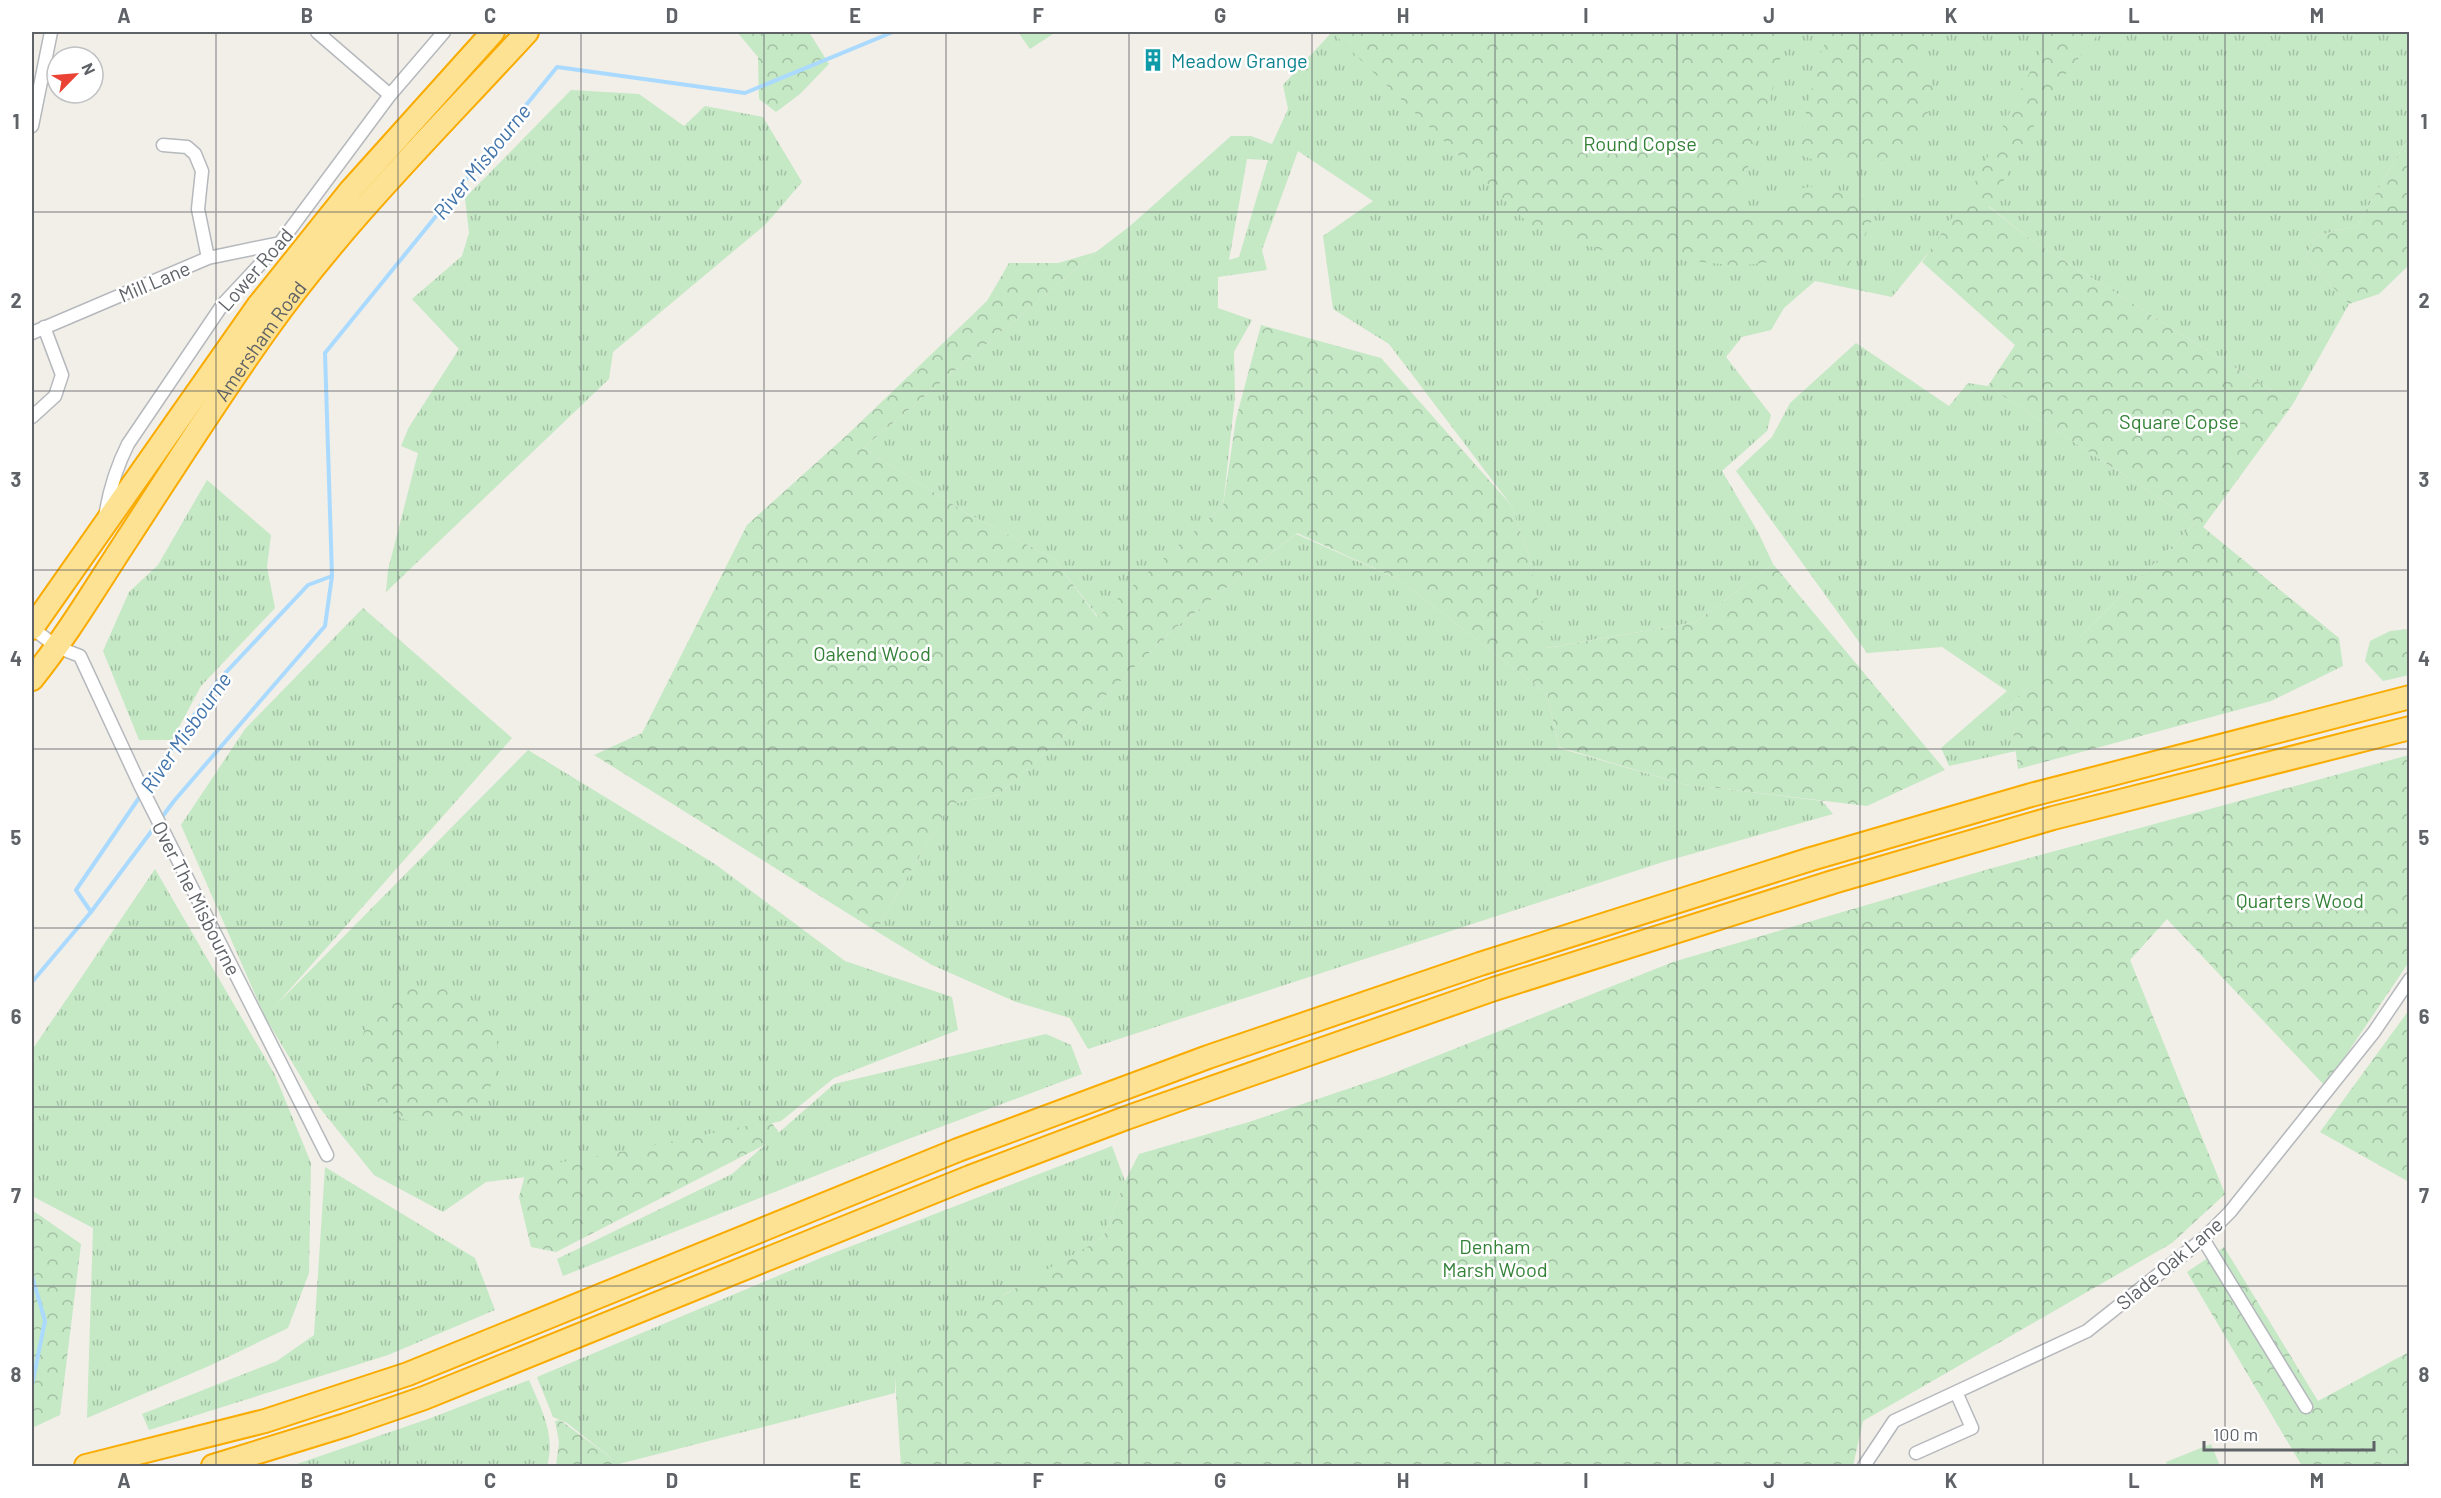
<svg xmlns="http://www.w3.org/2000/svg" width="2441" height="1498" font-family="Barlow,sans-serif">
	<defs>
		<pattern id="grass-tufts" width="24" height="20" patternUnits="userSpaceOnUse" patternTransform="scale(1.5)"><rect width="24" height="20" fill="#c5e8c5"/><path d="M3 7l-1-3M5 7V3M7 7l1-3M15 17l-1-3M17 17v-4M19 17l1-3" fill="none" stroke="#a3c0a4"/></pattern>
		<pattern id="forest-crowns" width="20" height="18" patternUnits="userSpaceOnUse" patternTransform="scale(1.5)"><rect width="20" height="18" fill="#c5e8c5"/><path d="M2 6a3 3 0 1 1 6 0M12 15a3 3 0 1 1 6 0" fill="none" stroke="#a3c0a4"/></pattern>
	</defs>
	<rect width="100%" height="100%" fill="#f1efe8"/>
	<!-- grass -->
	<path fill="url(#grass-tufts)" fill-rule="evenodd" d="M1332,32h1077v104l-52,90 -41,10 -11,22 44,46 -56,100 -262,-164 -51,-41 -2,-7 -86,105 -77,-16 -31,27 -13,22 -29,7 -16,20 45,58 -4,16 -45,40 36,61 15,32 -77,58 -150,26 -17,-92 -18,-51 -122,-161 -56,-35 -10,-73 50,-35 -75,-50 -36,99 5,20 -49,7v31l34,12 -18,32 1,44 -12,110 -125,111 -44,-58 -89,-47 -102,-64 233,-196 34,-26 101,-90h20l21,8 16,-35 -5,-24zM1247,159l21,1 -29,97 -10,3z
		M571,90l68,4 45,32 21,-20 58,11 39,65 -36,42 -153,128 -4,27 -223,213 2,-22 30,-117 -17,-7 8,-19 50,-78 -47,-50 50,-43 7,-23 -4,-35z
		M1856,343l93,63 19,-23 20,3 208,136 -186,184 6,45 -67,15 -8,-18 66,-57 -65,-44 -75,6 -131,-182 36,-34 18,-34z
		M207,480l64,55 -4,32 8,41 -74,78 -29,54h-33l-36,-89 26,-59 29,-27z
		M1296,534l102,45 149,115 12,54 124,36 139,17 11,13 -170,48 -575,187 -18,-31 -54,-16 -84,-37 -56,-34 74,-127 48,-9 74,-66 99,-98z
		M363,608l149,130 -236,267 252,-255 187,114 130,97 107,36 6,33 -124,48 -53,43 -238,54 -57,7 -43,30 -69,-37 -55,-68 -54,-90 -84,-192 64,-96z
		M155,869l120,206 36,88 -2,110 -21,55 -79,38 -122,52 6,-190 -61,-32v-146z
		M1046,1034l25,11 11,29 -179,67 -340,135 -6,-17 175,-85 102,-90z
		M1112,1146l13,35 -21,54 -6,6 -93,53 -110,83v16l-280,72 -5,-8 -43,-34 -14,-6 -16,-40 286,-120z
		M325,1167l150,91 20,52 -107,45 -239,75 -7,-16 135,-53 37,-26z
		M529,1380c12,28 27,55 18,86h-256l140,-48z"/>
	<!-- forest -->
	<path fill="url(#forest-crowns)" d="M737,32h72l20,32 -29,30 -24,18 -17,-13 -1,-42z
		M1332,32h448c7,34 -18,83 -27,116 -6,21 -10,42 -15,63l38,3 15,-24 25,-4 64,19 -35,68 -21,-18 -86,11 -134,-15 -74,-26z
		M1829,32h120l-30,23 15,34 -11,41 -32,30 -67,4 -28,-11 24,-98z
		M2050,32h50l-44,54 -67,121 42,33 262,164 -90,123 136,111 4,28 -72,35 -253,68 -8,-63 186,-184 -208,-136 27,-41 -93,-83 49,-72z
		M2409,136v129l-30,29 -30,10 -44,-46 11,-22 41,-10z
		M1096,252l-233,196 102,64 89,47 43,58 126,-111 13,-87 25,-94 120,33 130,147 18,51 18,92 149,-26 77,-58 172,206 -78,36 -184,-22 -124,-37 -12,-53 -149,-115 -101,-46 -126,98 -99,98 -74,66 -48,9 -74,127 -282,-176 48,-22 105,-208 100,-90 140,-134 22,-38h49z
		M2409,629v46l-26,6 -18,-20 5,-20 20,-10z
		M2409,755v207l-84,124 -158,-167 -37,41 95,234 -53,49 -309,178 -10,45h-952l-6,-89c21,-27 50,-45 79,-63 40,-26 82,-50 124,-73l6,-6 21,-54 14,-27 110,-32 137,-46 287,-114 316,-93z
		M360 1055a69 69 0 1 1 138 0a69 69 0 1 1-138 0Z
		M2409,1010v172l-89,-50z
		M770,1121l12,15 -226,116 -25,-5 -12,-50 8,-29 105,-18z
		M32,1210l49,34 -21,171 -28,13z
		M2224,1247l94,154 91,-49v114h-107l-115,-194z
		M560,1420l50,37 6,9h-60l3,-24 -4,-21z"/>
	<!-- garden -->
	<path fill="#c5e8c5" d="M1018,32h38l-26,17z
		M2211,1444l9,22h-52l-2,-4z"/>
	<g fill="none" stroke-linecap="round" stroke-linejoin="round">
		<!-- stream -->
		<path stroke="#aadaff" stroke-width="4" d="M145,788l70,-104 93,-99 24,-9
			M91,912l-15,-22 65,-95
			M32,982l59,-70 83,-111 151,-175 7,-50 -7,-223 232,-286 188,26 148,-61
			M32,1276l13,45 -13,64"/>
		<!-- street casing -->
		<g stroke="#b5b8bc" stroke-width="15">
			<path id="street" d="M317,32l73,63
				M32,126l19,-94
				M163,145l24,2 8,7 7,17 -4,38 10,49
				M32,333l176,-75 72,-15
				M32,417l23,-21 7,-21 -18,-48
				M105,517c4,-26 11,-49 23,-73l95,-140 57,-61 110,-148 54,-63
				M32,628l25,19 23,9 60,129 187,370
				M2203,1239l103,168
				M1916,1453l56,-25 -16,-36
				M1864,1466l30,-45 193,-90 116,-92 27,-27 144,-180 36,-53"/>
		</g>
		<!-- highway casing -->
		<g stroke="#f9ab00" stroke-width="26">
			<g id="highway">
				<path d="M32,628l226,-322 93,-116 142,-158"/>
				<path id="s1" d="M32,679c34,-42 62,-89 92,-135 47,-72 93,-145 143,-215 76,-107 172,-201 260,-297"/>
				<path d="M86,1466l179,-45 143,-47 550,-224 250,-93 272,-93 331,-105 220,-64 379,-98"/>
				<path d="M213,1466l133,-41 78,-27 546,-221 156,-59 368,-129 339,-107 220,-64 357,-90"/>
			</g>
		</g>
		<!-- street -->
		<use href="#street" stroke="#fff" stroke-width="12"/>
		<!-- highway -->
		<use href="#highway" stroke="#fde293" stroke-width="22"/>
	</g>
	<!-- grid -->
	<path fill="none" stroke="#5f6368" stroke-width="1.5" stroke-opacity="0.55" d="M216,32v1434M398,32v1434M581,32v1434M764,32v1434M946,32v1434M1129,32v1434M1312,32v1434M1495,32v1434M1677,32v1434M1860,32v1434M2043,32v1434M2225,32v1434M32,212h2378M32,391h2378M32,570h2378M32,749h2378M32,928h2378M32,1107h2378M32,1286h2378"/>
	<!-- icons -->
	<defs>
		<g id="building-bare" transform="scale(1.8)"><path d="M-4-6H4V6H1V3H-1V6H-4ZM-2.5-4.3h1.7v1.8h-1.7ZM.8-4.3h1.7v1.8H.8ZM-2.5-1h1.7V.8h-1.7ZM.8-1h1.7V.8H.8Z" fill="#0f9aa8" stroke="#fff" stroke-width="2.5" paint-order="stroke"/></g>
	</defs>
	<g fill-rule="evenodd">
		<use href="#building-bare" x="1153" y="60"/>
	</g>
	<g text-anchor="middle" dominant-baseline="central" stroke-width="5" stroke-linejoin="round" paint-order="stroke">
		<!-- culture labels -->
		<g font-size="20" fill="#0d838f" stroke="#fff" text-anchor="start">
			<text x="1171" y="60">Meadow Grange</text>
		</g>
		<!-- park labels -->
		<g font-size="20" fill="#348238" stroke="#fff">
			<text x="1640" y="143">Round Copse</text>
			<text x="2179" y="421">Square Copse</text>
			<text x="872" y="653">Oakend Wood</text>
			<text x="2300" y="900">Quarters Wood</text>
			<text x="1495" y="1246">Denham<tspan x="1495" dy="23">Marsh Wood</tspan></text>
		</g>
		<!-- street labels -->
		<g font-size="20" fill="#5f6368" stroke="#fff">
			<text transform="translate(255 269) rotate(-49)">Lower Road</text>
			<text transform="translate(154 281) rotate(-23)">Mill Lane</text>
			<text stroke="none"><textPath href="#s1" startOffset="408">Amersham Road</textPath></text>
			<text transform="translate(197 898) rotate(63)">Over The Misbourne</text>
			<text transform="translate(2169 1263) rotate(-40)">Slade Oak Lane</text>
		</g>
		<!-- water labels -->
		<g font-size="21" font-style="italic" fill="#4174aa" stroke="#fff">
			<text transform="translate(481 161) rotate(-51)">River Misbourne</text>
			<text transform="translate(185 732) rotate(-55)">River Misbourne</text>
		</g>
	</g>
	<!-- border -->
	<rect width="2441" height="1498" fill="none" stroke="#ffffff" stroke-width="66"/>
	<!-- north arrow -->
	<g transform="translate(75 75) rotate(65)"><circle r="28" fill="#ffffff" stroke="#bfc1c3" stroke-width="1.5"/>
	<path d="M0-4.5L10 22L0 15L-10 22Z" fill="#ea4335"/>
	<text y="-9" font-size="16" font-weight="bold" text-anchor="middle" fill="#5f6368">N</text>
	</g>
	<!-- scale -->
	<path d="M2204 1441v9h170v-9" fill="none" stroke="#5f6368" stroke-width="3"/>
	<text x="2213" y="1441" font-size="18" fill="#5f6368" stroke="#ffffff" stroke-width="4.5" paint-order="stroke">100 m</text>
	<rect x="33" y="33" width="2375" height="1432" fill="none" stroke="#5f6368" stroke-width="2"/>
	<g font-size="20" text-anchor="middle" font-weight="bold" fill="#5f6368">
		<text x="124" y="23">A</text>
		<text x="307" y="23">B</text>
		<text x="490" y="23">C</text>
		<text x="672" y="23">D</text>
		<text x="855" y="23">E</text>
		<text x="1038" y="23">F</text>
		<text x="1220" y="23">G</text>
		<text x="1403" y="23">H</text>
		<text x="1586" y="23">I</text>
		<text x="1769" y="23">J</text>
		<text x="1951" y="23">K</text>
		<text x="2134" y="23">L</text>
		<text x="2317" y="23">M</text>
		<text x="16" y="129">1</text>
		<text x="2424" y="129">1</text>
		<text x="16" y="308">2</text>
		<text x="2424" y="308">2</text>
		<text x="16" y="487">3</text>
		<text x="2424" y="487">3</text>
		<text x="16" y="666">4</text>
		<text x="2424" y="666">4</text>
		<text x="16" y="845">5</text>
		<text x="2424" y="845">5</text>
		<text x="16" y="1024">6</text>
		<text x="2424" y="1024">6</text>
		<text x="16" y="1203">7</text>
		<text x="2424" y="1203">7</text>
		<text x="16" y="1382">8</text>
		<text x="2424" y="1382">8</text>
		<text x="124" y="1488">A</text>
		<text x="307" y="1488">B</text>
		<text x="490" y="1488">C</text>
		<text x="672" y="1488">D</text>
		<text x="855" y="1488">E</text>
		<text x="1038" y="1488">F</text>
		<text x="1220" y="1488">G</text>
		<text x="1403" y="1488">H</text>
		<text x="1586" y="1488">I</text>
		<text x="1769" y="1488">J</text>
		<text x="1951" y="1488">K</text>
		<text x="2134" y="1488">L</text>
		<text x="2317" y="1488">M</text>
	</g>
</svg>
